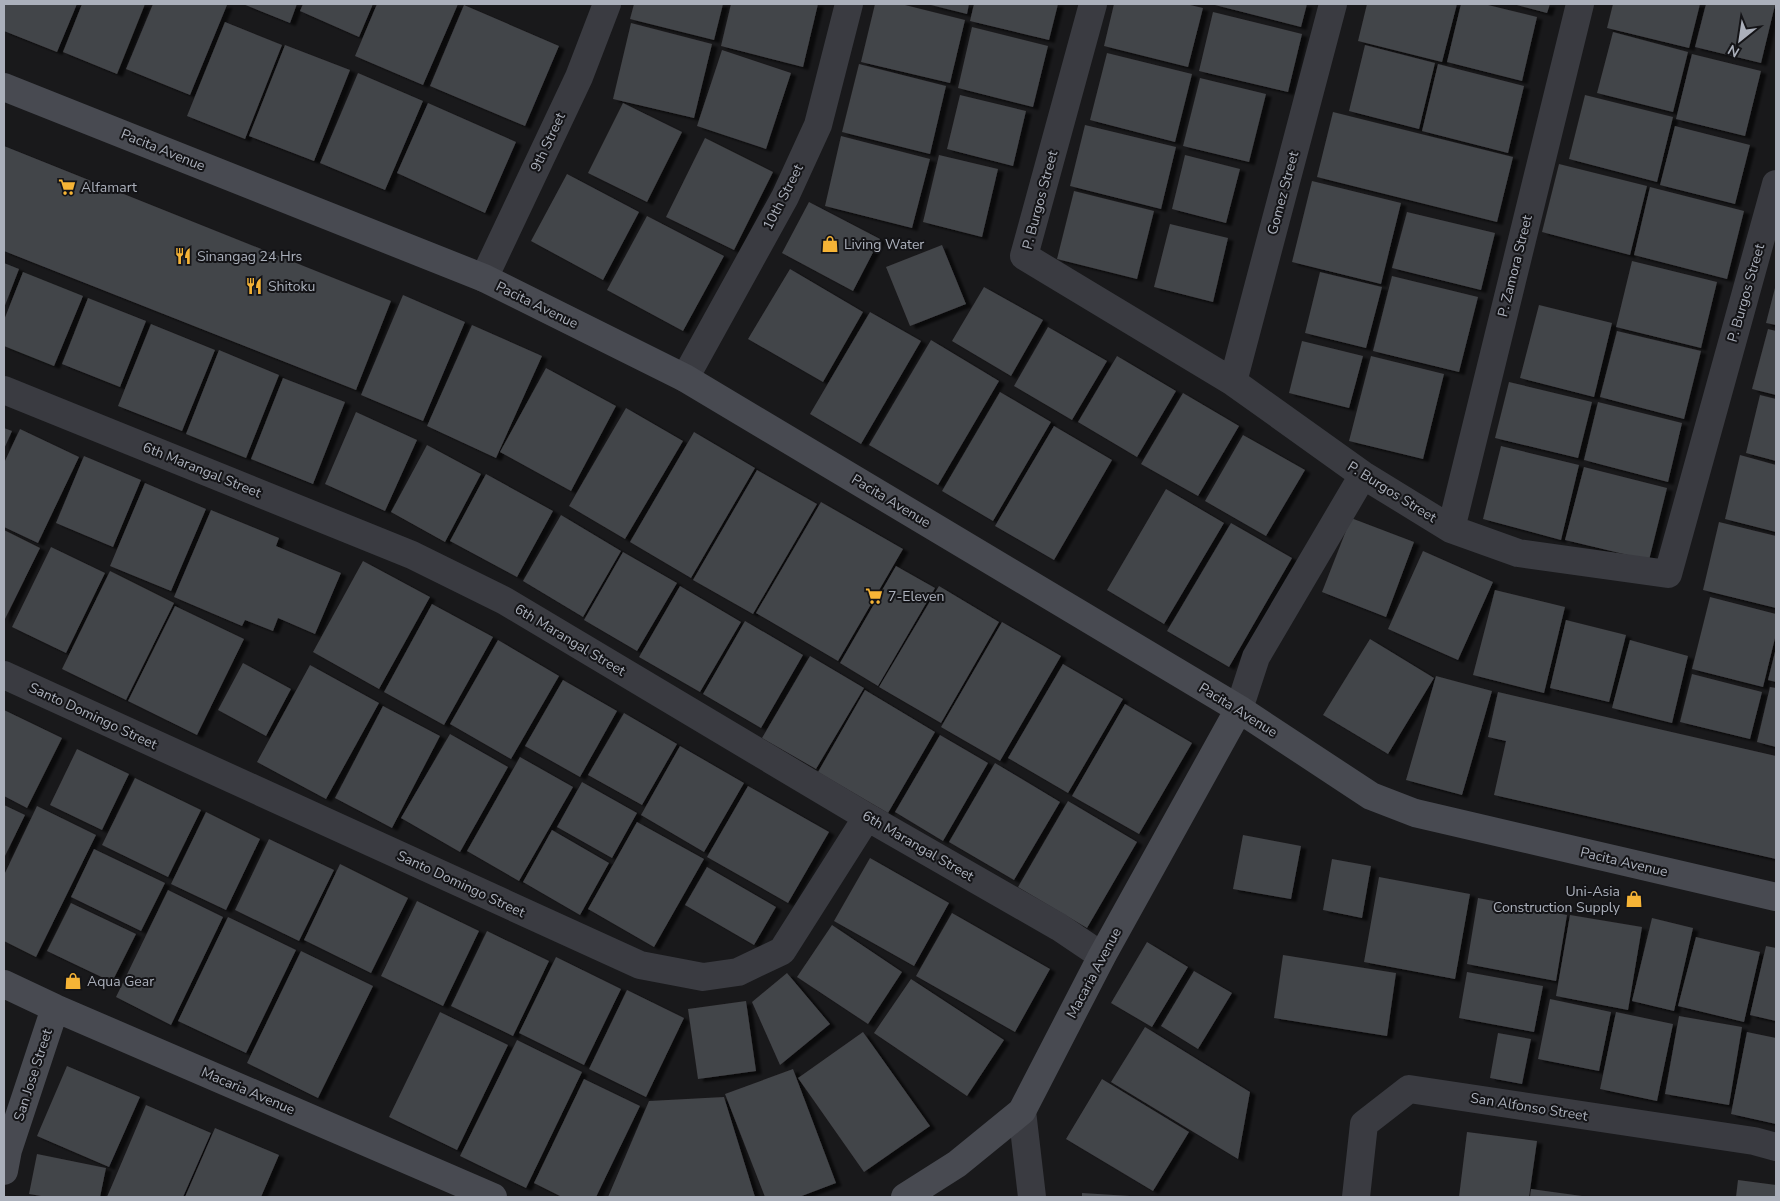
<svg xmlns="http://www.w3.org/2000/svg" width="1780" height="1201" font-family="'Nunito Sans',sans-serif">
	<defs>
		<filter id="shadow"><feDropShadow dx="5.5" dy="3" stdDeviation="1" flood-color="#0009"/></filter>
	</defs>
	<rect width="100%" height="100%" fill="#19191b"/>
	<!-- building -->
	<path fill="#434448" filter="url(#shadow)" d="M4,4h73l-20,48 -53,-21z
		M82,4h63l-28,70 -54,-22z
		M153,4l74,1 -37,90 -64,-26z
		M243,4h54l-7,19z
		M303,4h70l-14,33 -59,-26z
		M377,4h81l-35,81 -68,-29z
		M634,4h89l-9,36 -84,-21z
		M731,4h87l-15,63 -82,-21z
		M875,4h26l64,16 -15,63 -89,-21z
		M927,4h42l-2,10z
		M974,4h84l-9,36 -79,-19z
		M1114,4h72l17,4 -15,59 -84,-21z
		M1211,4h96l-6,23z
		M1367,4h90l-15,58 -84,-21z
		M1461,4h23l53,13 -15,64 -75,-19z
		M1513,4h37l-3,9z
		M1613,4h87l-11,44 -82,-20z
		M1706,4h63l6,1 -14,58 -66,-16z
		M464,5l95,41 -34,80 -95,-40z
		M1213,12l89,22 -14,58 -89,-21z
		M225,22l57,23 -37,94 -58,-23z
		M631,23l81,21 -18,74 -81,-19z
		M972,27l76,19 -15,61 -75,-19z
		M1613,32l75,20 -15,60 -76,-19z
		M285,45l65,25 -36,91 -65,-25z
		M1365,45l70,18 -16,66 -70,-18z
		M722,50l69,23 -25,76 -69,-23z
		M1107,53l85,21 -17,68 -85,-22z
		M1692,54l69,17 -16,65 -69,-17z
		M859,64l87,22 -16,68 -88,-22z
		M1438,64l86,22 -16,67 -86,-22z
		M358,73l65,28 -38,89 -65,-27z
		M1200,78l66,16 -17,68 -66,-16z
		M960,95l66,16 -13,55 -66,-17z
		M1585,95l88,22 -16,65 -88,-23z
		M428,103l88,39 -31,71 -88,-40z
		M623,103l59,29 -35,70 -59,-29z
		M1333,112l180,45 -16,65 -180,-45z
		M1085,125l91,22 -15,62 -91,-23z
		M1675,126l75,19 -15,59 -75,-19z
		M841,136l89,23 -18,69 -87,-22z
		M705,138l68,34 -39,78 -68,-33z
		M4,146l387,155 -35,89 -352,-139z
		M939,155l59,14 -16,68 -59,-15z
		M1185,155l55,14 -14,54 -54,-14z
		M1559,164l88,22 -17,69 -88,-23z
		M567,174l72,38 -36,68 -72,-39z
		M1312,181l89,22 -20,81 -89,-22z
		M1650,187l94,24 -17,68 -93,-24z
		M1074,191l80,20 -17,68 -80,-20z
		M809,202l71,37 -27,52 -71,-38z
		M1407,212l88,21 -14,57 -89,-22z
		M647,216l77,40 -41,75 -76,-41z
		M1170,224l58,14 -15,64 -59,-15z
		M942,245l24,59 -56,22 -24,-59z
		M1632,261l85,21 -16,66 -85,-21z
		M4,263l15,6 -15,39z
		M790,269l73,43 -40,70 -75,-43z
		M23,272l60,24 -29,70 -50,-20v-26z
		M1320,272l62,15 -16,61 -61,-15z
		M1392,276l86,21 -19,75 -86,-21z
		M1776,284v41l-10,-2z
		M984,287l59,33 -32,56 -59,-35z
		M403,295l62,27 -42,99 -62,-26z
		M88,298l58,23 -26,66 -58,-23z
		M1539,305l73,18 -18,74 -74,-19z
		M870,312l51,29 -60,103 -51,-30z
		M151,324l64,26 -33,81 -64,-25z
		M472,325l70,31 -46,102 -69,-32z
		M1048,327l59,34 -35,59 -58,-34z
		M1768,329l8,2v64l-24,-6z
		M1617,331l84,20 -17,68 -84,-22z
		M931,340l68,41 -61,104 -69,-40z
		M1302,341l61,15 -14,52 -60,-15z
		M219,350l60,25 -33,83 -60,-24z
		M1117,356l59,35 -39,66 -59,-35z
		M1371,356l73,18 -21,85 -74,-18z
		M546,368l70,38 -45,85 -71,-39z
		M283,378l62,24 -32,82 -62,-25z
		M1509,382l83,20 -14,56 -83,-20z
		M1000,392l51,30 -58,99 -51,-30z
		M1183,393l56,33 -41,70 -57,-32z
		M1760,395l16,4v62l-30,-8z
		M1598,402l84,21 -14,59 -84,-22z
		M626,408l57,33 -58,98 -56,-33z
		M356,412l61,28 -32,71 -60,-27z
		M1054,426l58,34 -58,100 -59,-34z
		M4,428l8,3 -8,18z
		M20,429l59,28 -41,86 -34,-16v-64z
		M694,432l61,36 -64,110 -61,-36z
		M1243,435l62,35 -39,66 -61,-35z
		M427,445l54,29 -36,68 -54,-30z
		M1501,446l78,19 -18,75 -78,-21z
		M1740,455l36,10v67l-51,-13z
		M84,456l57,24 -28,67 -57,-24z
		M1584,467l83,21 -18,72 -84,-20z
		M757,470l60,34 -64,110 -60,-34z
		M486,474l67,37 -36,66 -67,-36z
		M145,483l61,26 -35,82 -61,-25z
		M1166,489l58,34 -60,101 -57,-34z
		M821,502l82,47 -65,112 -82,-48z
		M211,510l68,28 -3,8 65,27 -26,61 -37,-16 -5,13 -28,-11 -3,6 -68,-29z
		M561,515l60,36 -38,66 -60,-36z
		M1351,518l63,24 -28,75 -64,-25z
		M1719,522l57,14v72l-73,-18z
		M1231,523l61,35 -63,109 -62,-36z
		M4,530l36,18 -36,73z
		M51,547l54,26 -39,80 -54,-26z
		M1423,551l70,31 -35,78 -70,-31z
		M623,552l54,31 -40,68 -53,-31z
		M363,561l67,36 -51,92 -66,-37z
		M896,566l39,22 -57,98 -38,-23z
		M110,571l64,32 -48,97 -64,-31z
		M680,586l61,36 -41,70 -61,-35z
		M939,586l60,36 -58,101 -62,-36z
		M1495,590l70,17 -21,86 -71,-18z
		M1710,597l66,17v20l-13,53 -71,-18z
		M432,604l61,33 -49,88 -60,-33z
		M175,606l69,33 -47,96 -69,-34z
		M1566,620l60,15 -17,67 -59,-14z
		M745,621l58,34 -42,73 -58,-34z
		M1002,622l59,34 -61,105 -59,-34z
		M1370,639l64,39 -46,76 -65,-39z
		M498,640l61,36 -48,83 -61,-35z
		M1630,640l58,16 -16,67 -60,-15z
		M1776,648v34l-8,-2z
		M810,656l54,32 -48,81 -54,-31z
		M243,663l48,26 -25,47 -48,-26z
		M1063,664l60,35 -55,94 -60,-35z
		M310,665l69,38 -53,96 -69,-37z
		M1692,674l70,18 -12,47 -70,-17z
		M1436,676l56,15 -30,104 -56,-15z
		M563,680l54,31 -37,66 -55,-31z
		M1770,687l6,1v59l-19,-5z
		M865,690l70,42 -47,81 -70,-41z
		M1498,692l278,64v103l-282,-64 12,-54 -18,-4z
		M1125,704l67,39 -53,91 -67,-38z
		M383,706l57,30 -48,92 -57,-30z
		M4,710l58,28 -35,70 -23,-12z
		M624,713l53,31 -35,61 -54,-30z
		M450,734l58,33 -48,85 -59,-34z
		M940,735l48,28 -45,78 -48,-29z
		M680,746l64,37 -40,69 -63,-37z
		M77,749l52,25 -27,56 -52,-25z
		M520,757l53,30 -54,94 -52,-30z
		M995,763l65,39 -46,78 -65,-38z
		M135,778l66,32 -33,67 -66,-32z
		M582,782l55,31 -25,45 -55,-31z
		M748,786l81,46 -41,71 -81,-46z
		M1068,801l69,41 -50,86 -69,-41z
		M4,805l21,10 -21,43z
		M37,806l59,29 -60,122 -32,-16v-66z
		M206,812l54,27 -34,71 -55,-26z
		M637,822l67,37 -50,88 -66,-38z
		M552,830l57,33 -29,52 -57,-33z
		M1243,835l58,11 -10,53 -58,-10z
		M269,839l65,31 -35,71 -64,-31z
		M94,849l71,34 -24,48 -70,-34z
		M870,858l79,45 -35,63 -80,-45z
		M1332,859l39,7 -9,52 -39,-8z
		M340,864l68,34 -37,75 -67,-33z
		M707,867l69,40 -22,38 -69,-40z
		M1379,877l91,17 -15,85 -91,-17z
		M168,890l55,27 -52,108 -55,-28z
		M1478,898l89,17 -11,66 -89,-17z
		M417,901l62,30 -36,75 -62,-30z
		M71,903l65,31 -24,48 -65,-31z
		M952,913l98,56 -35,63 -99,-56z
		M1570,915l72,12 -14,83 -72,-14z
		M228,917l68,33 -50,103 -68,-32z
		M1652,918l41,10 -19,83 -42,-10z
		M832,925l70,47 -34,52 -71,-47z
		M487,931l62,30 -36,75 -62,-30z
		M1696,937l64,15 -16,70 -66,-16z
		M1147,942l41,25 -36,60 -41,-24z
		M1766,946l10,2v73l-26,-6z
		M301,951l72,35 -55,112 -71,-35z
		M1283,955l113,18 -9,63 -113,-18z
		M556,957l65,32 -37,76 -65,-32z
		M1194,971l38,22 -34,56 -37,-23z
		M1467,972l76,14 -9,46 -75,-14z
		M787,973l43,51 -50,41 -28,-63z
		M911,979l93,61 -37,56 -93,-63z
		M627,990l57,28 -38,79 -57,-28z
		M1550,999l61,13 -12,59 -61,-12z
		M746,1001l10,70 -58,8 -10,-70z
		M440,1012l68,33 -51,105 -68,-33z
		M1616,1012l57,12 -16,77 -57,-12z
		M1679,1016l63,11 -13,78 -64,-11z
		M1145,1027l105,65 -12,67 -127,-77z
		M863,1032l67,94 -66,46 -66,-94z
		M1747,1032l29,6v86l-45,-10z
		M1498,1033l33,6 -9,45 -32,-6z
		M517,1040l65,32 -56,116 -66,-32z
		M67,1066l73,31 -31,70 -72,-31z
		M793,1069l43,114 -37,14h-34l-40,-103z
		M584,1079l56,27 -44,91h-34l-28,-14z
		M1102,1079l87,53 -36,59 -87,-52z
		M724,1097l31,100h-147l41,-96z
		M146,1105l65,28 -28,64h-76z
		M215,1128l64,27 -18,42h-76z
		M1467,1132l70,9 -8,56h-70z
		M37,1154l69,14 -6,29h-53l-18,-3z
		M1738,1180l38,5v12h-40z
		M1531,1189l51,7v1h-52z
		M1082,1193l48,3v1h-48z"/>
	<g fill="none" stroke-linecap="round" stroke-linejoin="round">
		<!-- street -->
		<path stroke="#3a3b41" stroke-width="28" d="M1093,4l-69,252 209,126 130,93 88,54 67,24 150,21 108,-390
			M484,278l95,-201 28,-73
			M685,378l100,-181 33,-72 31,-121
			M1233,382l100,-378
			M4,390l408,165 93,46 362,216 192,110 43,29
			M1451,529l129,-525
			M4,675l636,290 63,12 35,-5 44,-21 85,-134
			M1239,709l17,-52 107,-182
			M1022,1111l10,86
			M1356,1197l8,-73 45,-35 345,52 22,6"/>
		<!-- secondary -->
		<path stroke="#484a51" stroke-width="28" d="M4,87l480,191 201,100 554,331 132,87 44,17 361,84
			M4,984l51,24 438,189
			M4,1171l4,-21 47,-142
			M905,1197l52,-33 65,-53 80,-155 137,-247"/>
	</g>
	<!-- icons -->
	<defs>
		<g id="supermarket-bare" transform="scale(1.35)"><path d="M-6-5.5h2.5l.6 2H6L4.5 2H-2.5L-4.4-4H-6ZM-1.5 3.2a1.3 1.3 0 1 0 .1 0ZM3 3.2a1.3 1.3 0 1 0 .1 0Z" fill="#f6b436" stroke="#141417" stroke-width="2.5" paint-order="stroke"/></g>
		<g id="shop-bare" transform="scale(1.35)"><path d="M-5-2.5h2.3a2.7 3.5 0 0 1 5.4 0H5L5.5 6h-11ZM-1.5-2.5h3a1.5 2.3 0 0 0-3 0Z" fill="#f6b436" stroke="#141417" stroke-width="2.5" paint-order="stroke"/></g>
		<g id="restaurant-bare" transform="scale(1.35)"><path d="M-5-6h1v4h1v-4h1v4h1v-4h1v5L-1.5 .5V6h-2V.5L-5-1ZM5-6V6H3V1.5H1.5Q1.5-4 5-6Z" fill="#f6b436" stroke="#141417" stroke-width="2.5" paint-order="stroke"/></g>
	</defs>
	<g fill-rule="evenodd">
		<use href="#supermarket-bare" x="67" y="187"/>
		<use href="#shop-bare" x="830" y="244"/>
		<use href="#restaurant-bare" x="183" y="256"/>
		<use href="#restaurant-bare" x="254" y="286"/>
		<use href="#supermarket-bare" x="874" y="596"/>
		<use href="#shop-bare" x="1634" y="899"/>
		<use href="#shop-bare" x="73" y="981"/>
	</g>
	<g text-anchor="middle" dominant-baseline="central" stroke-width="4" stroke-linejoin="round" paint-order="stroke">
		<!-- street labels -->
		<g font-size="14" fill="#abb0bb" stroke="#141417">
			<text transform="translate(548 142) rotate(-65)">9th Street</text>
			<text transform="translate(163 150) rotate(22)">Pacita Avenue</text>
			<text transform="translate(1283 193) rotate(-75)">Gomez Street</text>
			<text transform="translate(783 197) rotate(-63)">10th Street</text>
			<text transform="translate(1040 200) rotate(-75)">P. Burgos Street</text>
			<text transform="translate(1515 266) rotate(-76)">P. Zamora Street</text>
			<text transform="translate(1746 293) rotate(-74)">P. Burgos Street</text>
			<text transform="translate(537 305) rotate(26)">Pacita Avenue</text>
			<text transform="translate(202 470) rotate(22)">6th Marangal Street</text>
			<text transform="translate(1392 492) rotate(32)">P. Burgos Street</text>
			<text transform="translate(891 501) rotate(31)">Pacita Avenue</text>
			<text transform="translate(570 640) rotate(31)">6th Marangal Street</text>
			<text transform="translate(1238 710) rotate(32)">Pacita Avenue</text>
			<text transform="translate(93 716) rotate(25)">Santo Domingo Street</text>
			<text transform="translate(918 846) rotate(30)">6th Marangal Street</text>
			<text transform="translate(1624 862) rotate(13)">Pacita Avenue</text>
			<text transform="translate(461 884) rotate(25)">Santo Domingo Street</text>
			<text transform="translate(1094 973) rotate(-62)">Macaria Avenue</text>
			<text transform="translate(33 1075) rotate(-72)">San Jose Street</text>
			<text transform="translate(248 1091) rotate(23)">Macaria Avenue</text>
			<text transform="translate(1529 1107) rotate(9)">San Alfonso Street</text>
		</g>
		<!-- poi labels -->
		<g font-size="14" fill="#abb0bb" stroke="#141417" text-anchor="start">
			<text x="81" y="187">Alfamart</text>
			<text x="844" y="244">Living Water</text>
			<text x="197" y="256">Sinangag 24 Hrs</text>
			<text x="268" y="286">Shitoku</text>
			<text x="888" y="596">7-Eleven</text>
			<text x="1620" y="891" text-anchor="end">Uni-Asia<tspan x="1620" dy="16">Construction Supply</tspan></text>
			<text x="87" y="981">Aqua Gear</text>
		</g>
	</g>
	<!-- border -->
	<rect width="1780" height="1201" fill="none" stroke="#abb0bb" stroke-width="10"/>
	<!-- north arrow -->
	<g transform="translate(1740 40) rotate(210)" stroke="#141417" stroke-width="4" paint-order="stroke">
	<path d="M0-4L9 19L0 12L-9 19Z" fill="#abb0bb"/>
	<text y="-8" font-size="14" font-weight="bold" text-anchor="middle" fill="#abb0bb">N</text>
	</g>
</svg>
